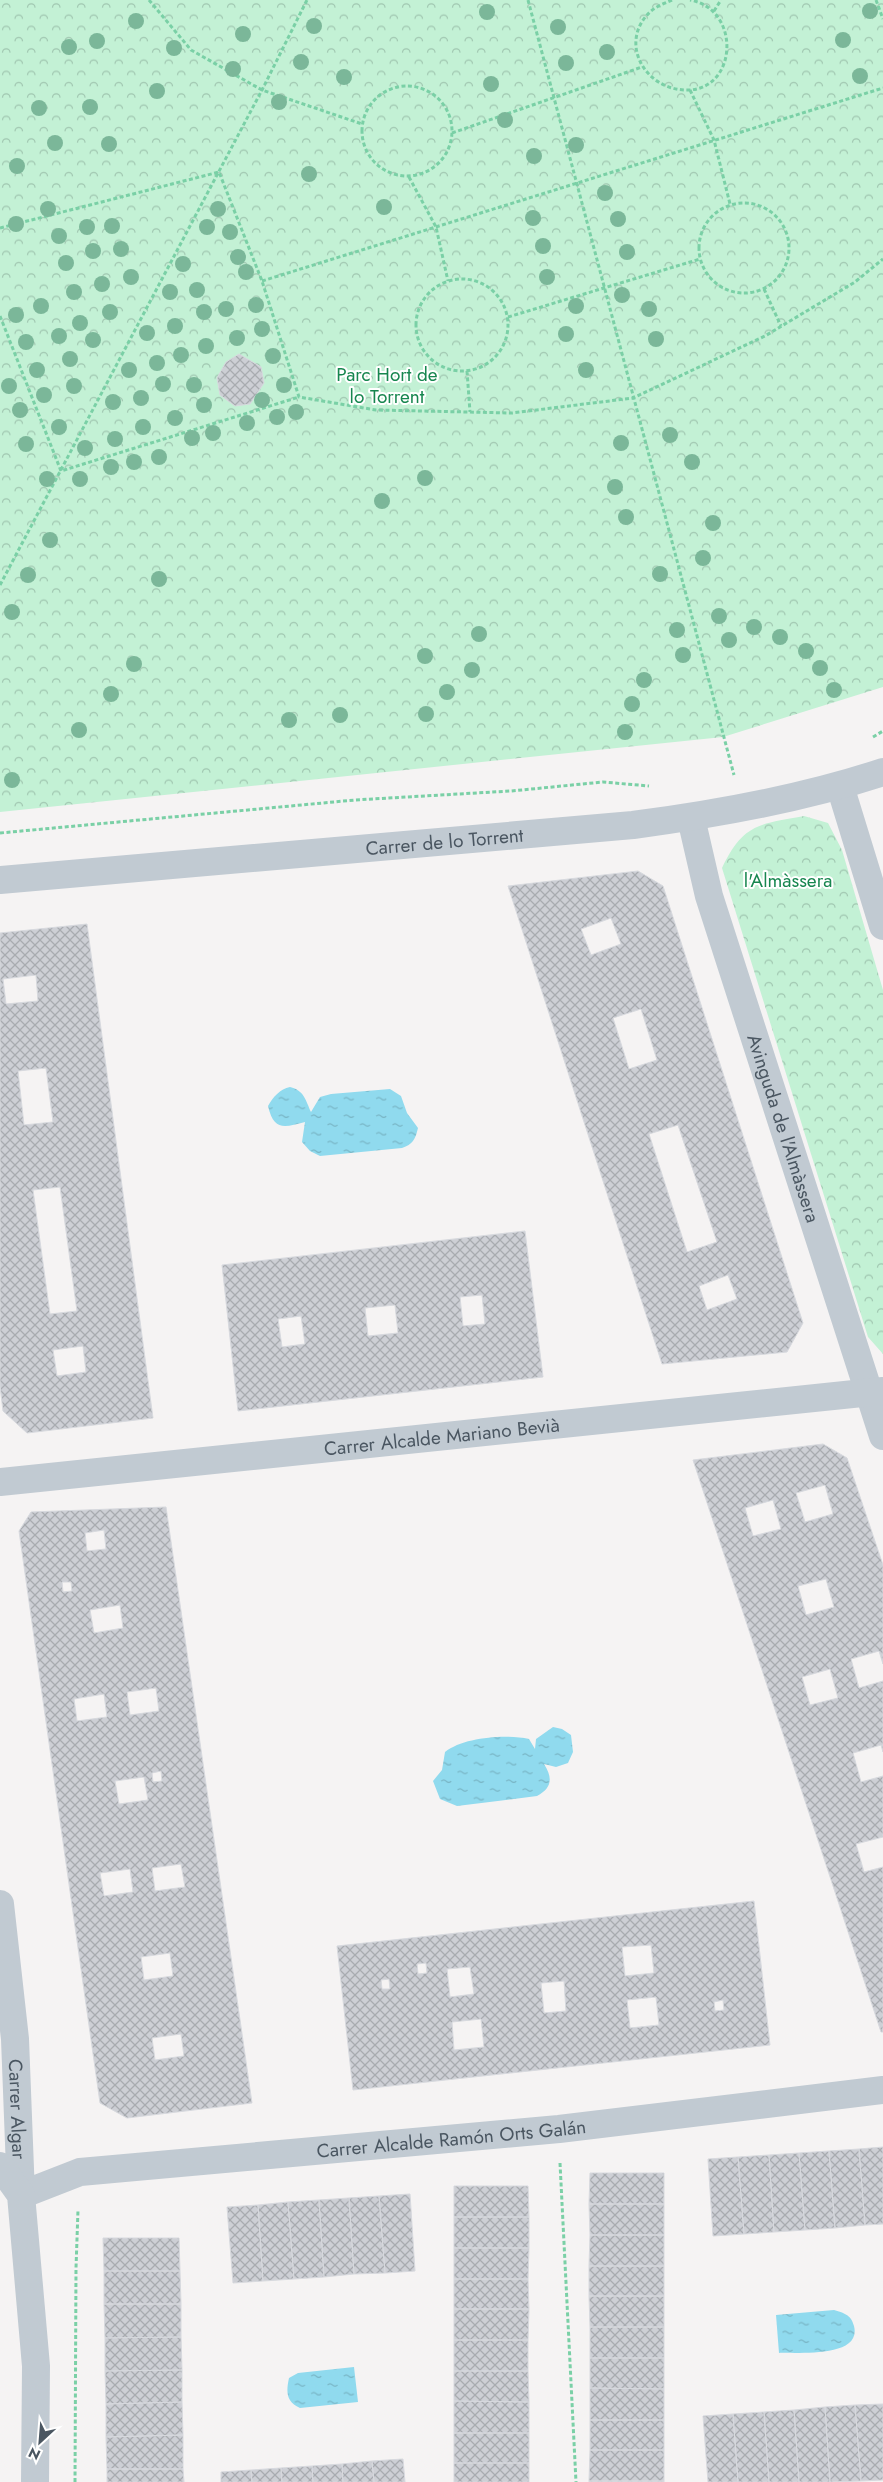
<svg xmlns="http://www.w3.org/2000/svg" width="883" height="2482" font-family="Jost,sans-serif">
	<defs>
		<pattern id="park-crowns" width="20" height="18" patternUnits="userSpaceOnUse" patternTransform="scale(1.25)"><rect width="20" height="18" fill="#c3f1d5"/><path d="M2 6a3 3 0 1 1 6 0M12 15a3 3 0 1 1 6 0" fill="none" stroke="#a0c6b0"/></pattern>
		<pattern id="water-ripples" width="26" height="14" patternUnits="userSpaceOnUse" patternTransform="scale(1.25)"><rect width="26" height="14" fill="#90daee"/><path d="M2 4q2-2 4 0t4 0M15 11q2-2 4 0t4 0" fill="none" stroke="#78b4c4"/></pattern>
		<pattern id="building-cross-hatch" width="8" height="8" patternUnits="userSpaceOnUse" patternTransform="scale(1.25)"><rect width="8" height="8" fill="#cdcfd5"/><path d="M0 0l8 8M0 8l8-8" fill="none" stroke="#a8abb0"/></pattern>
	</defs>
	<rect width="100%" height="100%" fill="#f5f3f3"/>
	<!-- park -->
	<path fill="url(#park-crowns)" d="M0,0h883v687l-160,50 -723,75z
		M804,816l24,7 14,27 41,140v364l-15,-17 -146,-469c21,-44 37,-44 82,-52z"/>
	<!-- water -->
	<path fill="url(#water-ripples)" d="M290,1087c14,3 16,14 21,25l9,-15 11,-3 59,-5 11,7 6,17 11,15c-3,12 -5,16 -16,20l-82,8 -10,-5 -8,-9 3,-20c-20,5 -31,10 -37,-16 5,-9 12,-17 22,-19z
		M553,1727l9,2 9,6 2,17 -5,11 -12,4 -12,-3c9,14 8,24 -7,32l-80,10 -17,-7 -7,-18 9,-11 3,-18c19,-15 61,-18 84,-13l6,10 1,-10z
		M834,2310c9,3 17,4 20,16 8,32 -56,26 -75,27l-3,-38z
		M354,2367l4,35 -58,6c-14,-6 -14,-16 -11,-30l9,-5z"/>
	<!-- building -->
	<path fill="url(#building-cross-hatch)" stroke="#d7d9de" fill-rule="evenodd" d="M239,354l22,13 3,16 -14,21 -15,2 -15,-11 -3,-17 9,-16z
		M638,871l25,15 140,437 -16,29 -125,12 -154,-478zM611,918l10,26 -30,11 -10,-26zM641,1009l16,51 -28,9 -16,-51zM678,1125l39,117 -30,10 -38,-118zM728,1275l9,24 -30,11 -8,-24z
		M87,924l66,494 -126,15 -24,-22 -3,-25v-453zM36,975l2,26 -32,3 -3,-25zM46,1068l7,54 -29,3 -6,-54zM60,1187l17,124 -27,3 -17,-124zM83,1346l3,26 -29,4 -4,-26z
		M525,1231l18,146 -305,34 -16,-146zM482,1295l3,29 -22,2 -3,-29zM395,1305l3,28 -30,3 -3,-28zM301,1316l4,28 -23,3 -4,-28z
		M823,1444l24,14 36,107v99l-4,-13 -28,8 8,29 24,-7v71l-2,-7 -28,8 8,29 22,-6v61l-27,7 8,28 19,-5v165h-2l-188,-572zM825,1485l8,29 -28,8 -9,-29zM773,1500l8,29 -28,7 -8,-28zM826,1579l8,28 -28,8 -8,-29zM830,1669l8,29 -28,7 -8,-28z
		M166,1507l86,596 -125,15 -27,-15 -81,-572 12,-19zM104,1530l2,19 -19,2 -2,-18zM120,1605l3,23 -29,5 -4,-23zM156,1688l3,23 -29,4 -3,-23zM104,1694l3,23 -30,4 -3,-22zM144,1777l4,23 -29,4 -4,-23zM181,1864l4,23 -30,4 -3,-23zM130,1869l3,23 -29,4 -4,-23zM170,1953l3,23 -29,4 -3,-23zM181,2034l3,22 -29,4 -3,-22z
		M62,1582h9l1,9 -9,1z
		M161,1771l1,10 -9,1 -1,-9z
		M754,1901l16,144 -417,45 -16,-144zM651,1945l3,28 -29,3 -3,-29zM470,1967l4,27 -24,3 -3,-28zM564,1981l2,30 -22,2 -3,-30zM656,1997l3,28 -29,3 -3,-28zM481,2019l3,28 -30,3 -2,-28z
		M426,1963l1,10 -9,1 -1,-10z
		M389,1979l1,10h-8l-1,-9z
		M723,2000l1,10 -9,1 -1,-9z
		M883,2147v77l-18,1 -6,-76z
		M859,2149l6,76 -30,3 -6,-77z
		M829,2151l6,77 -30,2 -6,-77z
		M799,2153l6,77 -31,2 -5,-77z
		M769,2155l5,77 -30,2 -6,-77z
		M738,2157l6,77 -31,2 -5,-77z
		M590,2173h74v31h-75z
		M454,2186h74l1,31h-75z
		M410,2194l5,77 -30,2 -6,-77z
		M379,2196l6,77 -31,1 -5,-76z
		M349,2198l5,76 -30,3 -5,-77z
		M319,2200l5,77 -30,2 -6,-77z
		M288,2202l6,77 -31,2 -5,-76z
		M589,2204h75v31h-74z
		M258,2205l5,76 -30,2 -6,-76z
		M454,2217h75v31h-75z
		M590,2235h74v31h-75z
		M103,2238h76l1,33h-76z
		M454,2248h75l-1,31h-74z
		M589,2266h75v30h-75z
		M104,2271h76l1,33h-77z
		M454,2279h74l1,30h-75z
		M589,2296h75v31h-74z
		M104,2304h77v33l-76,1z
		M454,2309h75l-1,31h-74z
		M590,2327h74v31h-74z
		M181,2337l1,33 -77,1v-33z
		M454,2340h74v31h-74z
		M590,2358h74v31l-74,-1z
		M182,2370v32l-76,2 -1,-33z
		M454,2371h74l1,31 -75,-1z
		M590,2388l74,1v31h-74z
		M454,2401l75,1v31h-75z
		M182,2402l1,33 -77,2v-33z
		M883,2404v76l-22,1 -6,-76z
		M855,2405l6,76 -31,1 -5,-75z
		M825,2407l5,75h-31l-5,-72z
		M794,2410l5,72h-30l-5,-70z
		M764,2412l5,70h-31l-5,-68z
		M733,2414l5,68h-30l-5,-66z
		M590,2420h74v30h-74z
		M454,2433h75v30h-75z
		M183,2435v34h-76l-1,-32z
		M590,2450h74v31h-75z
		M403,2459l2,23h-31l-2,-21z
		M372,2461l2,21h-31l-1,-18z
		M454,2463h75v19h-75z
		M342,2464l1,18h-30l-1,-16z
		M312,2466l1,16h-31l-1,-14z
		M281,2468l1,14h-30l-1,-12z
		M107,2469h76l1,13h-77z
		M251,2470l1,12h-31v-10z
		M589,2481h75v1h-75z"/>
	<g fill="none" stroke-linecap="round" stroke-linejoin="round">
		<!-- path -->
		<path stroke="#7ad0a6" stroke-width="3" stroke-dasharray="4 2.5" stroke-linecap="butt" d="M149,0l42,50 71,40 100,34
			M528,0l206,775
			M672,0c-7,3 -15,6 -21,11 -34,31 -6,80 37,79 50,-1 53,-81 2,-90
			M876,0l7,19
			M714,11l7,-11
			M362 131a45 45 0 1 1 90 0a45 45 0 1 1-90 0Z
			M690,90l24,50 16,64
			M452,133l190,-66
			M409,177l27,50 12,54
			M699 248a45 45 0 1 1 90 0a45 45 0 1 1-90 0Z
			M0,228l219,-56 43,109 37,116 77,13 136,3 121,-15 132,-62 90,-54 28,-23
			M416 325a46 46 0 1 1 92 0a46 46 0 1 1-92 0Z
			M262,281l621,-193
			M764,289l17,37
			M0,316l61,155 238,-74
			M508,317l192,-58
			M467,371l3,41
			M0,585l262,-495 45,-90
			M873,737l10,-6
			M0,833l355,-33 156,-9 92,-9 46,4
			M560,2163l16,319
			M75,2482l1,-214 2,-58"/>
		<!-- street -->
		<g stroke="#c1cad2" stroke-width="28">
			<path d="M840,786l43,140"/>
			<path id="s1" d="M691,818l18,78 174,540"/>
			<path id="s2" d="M0,880l633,-55c84,-11 169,-26 250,-53"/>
			<path id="s3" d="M0,1482l883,-91"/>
			<path id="s4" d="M0,1904l15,135 6,156 59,-23 479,-43 324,-39"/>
			<path d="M0,2166l21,29 15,171 -1,116"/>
		</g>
	</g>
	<!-- trees -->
	<g fill="#7bb799">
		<circle cx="870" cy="11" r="8"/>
		<circle cx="487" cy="12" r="8"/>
		<circle cx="136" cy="21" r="8"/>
		<circle cx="314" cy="26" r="8"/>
		<circle cx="558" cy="27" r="8"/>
		<circle cx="243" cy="34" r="8"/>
		<circle cx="843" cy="40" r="8"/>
		<circle cx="97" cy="41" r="8"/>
		<circle cx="69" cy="47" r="8"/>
		<circle cx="174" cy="48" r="8"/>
		<circle cx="607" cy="52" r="8"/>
		<circle cx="301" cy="62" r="8"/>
		<circle cx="566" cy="63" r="8"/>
		<circle cx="233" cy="69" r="8"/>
		<circle cx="860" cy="76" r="8"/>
		<circle cx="344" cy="77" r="8"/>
		<circle cx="491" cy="84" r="8"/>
		<circle cx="157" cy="91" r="8"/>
		<circle cx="279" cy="102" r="8"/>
		<circle cx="90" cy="107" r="8"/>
		<circle cx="39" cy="108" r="8"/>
		<circle cx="505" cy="120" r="8"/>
		<circle cx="55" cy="143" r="8"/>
		<circle cx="109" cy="144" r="8"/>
		<circle cx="576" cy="145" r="8"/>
		<circle cx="534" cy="156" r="8"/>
		<circle cx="17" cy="166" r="8"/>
		<circle cx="309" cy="174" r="8"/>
		<circle cx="605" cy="193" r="8"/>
		<circle cx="384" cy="207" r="8"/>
		<circle cx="48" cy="209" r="8"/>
		<circle cx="218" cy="209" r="8"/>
		<circle cx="533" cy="218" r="8"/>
		<circle cx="618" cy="219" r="8"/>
		<circle cx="16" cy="224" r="8"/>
		<circle cx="112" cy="226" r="8"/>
		<circle cx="87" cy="227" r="8"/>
		<circle cx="207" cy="227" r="8"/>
		<circle cx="230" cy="232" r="8"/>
		<circle cx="59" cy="236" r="8"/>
		<circle cx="543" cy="246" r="8"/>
		<circle cx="121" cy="249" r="8"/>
		<circle cx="93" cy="251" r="8"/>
		<circle cx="627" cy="252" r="8"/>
		<circle cx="238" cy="257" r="8"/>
		<circle cx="66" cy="263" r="8"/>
		<circle cx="183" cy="264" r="8"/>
		<circle cx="246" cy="272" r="8"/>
		<circle cx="131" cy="277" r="8"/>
		<circle cx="547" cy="277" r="8"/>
		<circle cx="102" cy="284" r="8"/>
		<circle cx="197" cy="290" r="8"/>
		<circle cx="74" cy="292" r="8"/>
		<circle cx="170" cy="292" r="8"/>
		<circle cx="622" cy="295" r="8"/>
		<circle cx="256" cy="305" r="8"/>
		<circle cx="41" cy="306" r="8"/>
		<circle cx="576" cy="306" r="8"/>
		<circle cx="226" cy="309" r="8"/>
		<circle cx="649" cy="309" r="8"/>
		<circle cx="110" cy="312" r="8"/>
		<circle cx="204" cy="312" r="8"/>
		<circle cx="16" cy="315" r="8"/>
		<circle cx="80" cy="323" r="8"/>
		<circle cx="175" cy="326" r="8"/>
		<circle cx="262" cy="329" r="8"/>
		<circle cx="147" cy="333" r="8"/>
		<circle cx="566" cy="334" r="8"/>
		<circle cx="59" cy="336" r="8"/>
		<circle cx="237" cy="338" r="8"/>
		<circle cx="656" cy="339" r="8"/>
		<circle cx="93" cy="340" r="8"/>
		<circle cx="26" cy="342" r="8"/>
		<circle cx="206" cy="346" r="8"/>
		<circle cx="181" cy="355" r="8"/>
		<circle cx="273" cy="356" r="8"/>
		<circle cx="70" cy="359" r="8"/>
		<circle cx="157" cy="363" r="8"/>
		<circle cx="37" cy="370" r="8"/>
		<circle cx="129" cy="370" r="8"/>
		<circle cx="586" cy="370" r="8"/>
		<circle cx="163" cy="384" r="8"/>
		<circle cx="194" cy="385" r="8"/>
		<circle cx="284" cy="385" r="8"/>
		<circle cx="9" cy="386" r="8"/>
		<circle cx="74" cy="386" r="8"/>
		<circle cx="44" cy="395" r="8"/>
		<circle cx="141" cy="398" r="8"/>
		<circle cx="262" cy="400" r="8"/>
		<circle cx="113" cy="402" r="8"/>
		<circle cx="204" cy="405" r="8"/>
		<circle cx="20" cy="410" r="8"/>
		<circle cx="296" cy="412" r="8"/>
		<circle cx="277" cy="417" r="8"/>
		<circle cx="175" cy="418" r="8"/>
		<circle cx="247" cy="423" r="8"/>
		<circle cx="59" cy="427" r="8"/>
		<circle cx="143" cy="427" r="8"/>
		<circle cx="213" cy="433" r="8"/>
		<circle cx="670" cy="435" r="8"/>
		<circle cx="192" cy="438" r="8"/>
		<circle cx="115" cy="439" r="8"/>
		<circle cx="621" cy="443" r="8"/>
		<circle cx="26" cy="444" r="8"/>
		<circle cx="85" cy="448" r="8"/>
		<circle cx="159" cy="457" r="8"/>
		<circle cx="134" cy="462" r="8"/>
		<circle cx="692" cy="462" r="8"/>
		<circle cx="111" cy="467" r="8"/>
		<circle cx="425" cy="478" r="8"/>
		<circle cx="47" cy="479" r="8"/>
		<circle cx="80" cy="479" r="8"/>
		<circle cx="615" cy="487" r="8"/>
		<circle cx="382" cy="501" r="8"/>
		<circle cx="626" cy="517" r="8"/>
		<circle cx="713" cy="523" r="8"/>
		<circle cx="50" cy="540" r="8"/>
		<circle cx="703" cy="558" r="8"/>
		<circle cx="660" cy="574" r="8"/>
		<circle cx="28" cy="575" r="8"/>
		<circle cx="159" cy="579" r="8"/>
		<circle cx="12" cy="612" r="8"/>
		<circle cx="719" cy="616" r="8"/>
		<circle cx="754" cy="627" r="8"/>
		<circle cx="677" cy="630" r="8"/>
		<circle cx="479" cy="634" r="8"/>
		<circle cx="780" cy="637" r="8"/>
		<circle cx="729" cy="640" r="8"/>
		<circle cx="806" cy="651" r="8"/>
		<circle cx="683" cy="655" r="8"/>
		<circle cx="425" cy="656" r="8"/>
		<circle cx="134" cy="664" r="8"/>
		<circle cx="820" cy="668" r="8"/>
		<circle cx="472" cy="670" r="8"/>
		<circle cx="644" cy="680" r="8"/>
		<circle cx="834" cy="690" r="8"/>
		<circle cx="447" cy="692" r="8"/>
		<circle cx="111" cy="694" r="8"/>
		<circle cx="632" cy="704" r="8"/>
		<circle cx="426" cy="714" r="8"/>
		<circle cx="340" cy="715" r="8"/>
		<circle cx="289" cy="720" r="8"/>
		<circle cx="79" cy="730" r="8"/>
		<circle cx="625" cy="732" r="8"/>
		<circle cx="12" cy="780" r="8"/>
	</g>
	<g text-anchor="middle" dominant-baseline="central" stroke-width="4" stroke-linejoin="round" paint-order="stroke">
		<!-- park labels -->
		<g font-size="19" fill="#17864f" stroke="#fff">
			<text x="387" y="374">Parc Hort de<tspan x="387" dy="22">lo Torrent</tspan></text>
			<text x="788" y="880">l'Almàssera</text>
		</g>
		<!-- street labels -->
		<g font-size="19" fill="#4a5661" stroke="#fff">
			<text stroke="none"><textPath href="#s2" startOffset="446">Carrer de lo Torrent</textPath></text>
			<text stroke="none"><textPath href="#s1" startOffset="324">Avinguda de l'Almàssera</textPath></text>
			<text stroke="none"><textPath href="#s3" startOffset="444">Carrer Alcalde Mariano Bevià</textPath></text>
			<text stroke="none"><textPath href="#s4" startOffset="206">Carrer Algar</textPath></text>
			<text stroke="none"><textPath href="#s4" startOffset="728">Carrer Alcalde Ramón Orts Galán</textPath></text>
		</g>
	</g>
	<!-- north arrow -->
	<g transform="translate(40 2442) rotate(206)" stroke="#ffffff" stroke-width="4" paint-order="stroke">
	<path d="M0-4L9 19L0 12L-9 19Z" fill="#4a5661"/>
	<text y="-8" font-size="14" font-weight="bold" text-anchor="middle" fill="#4a5661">N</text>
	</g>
</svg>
